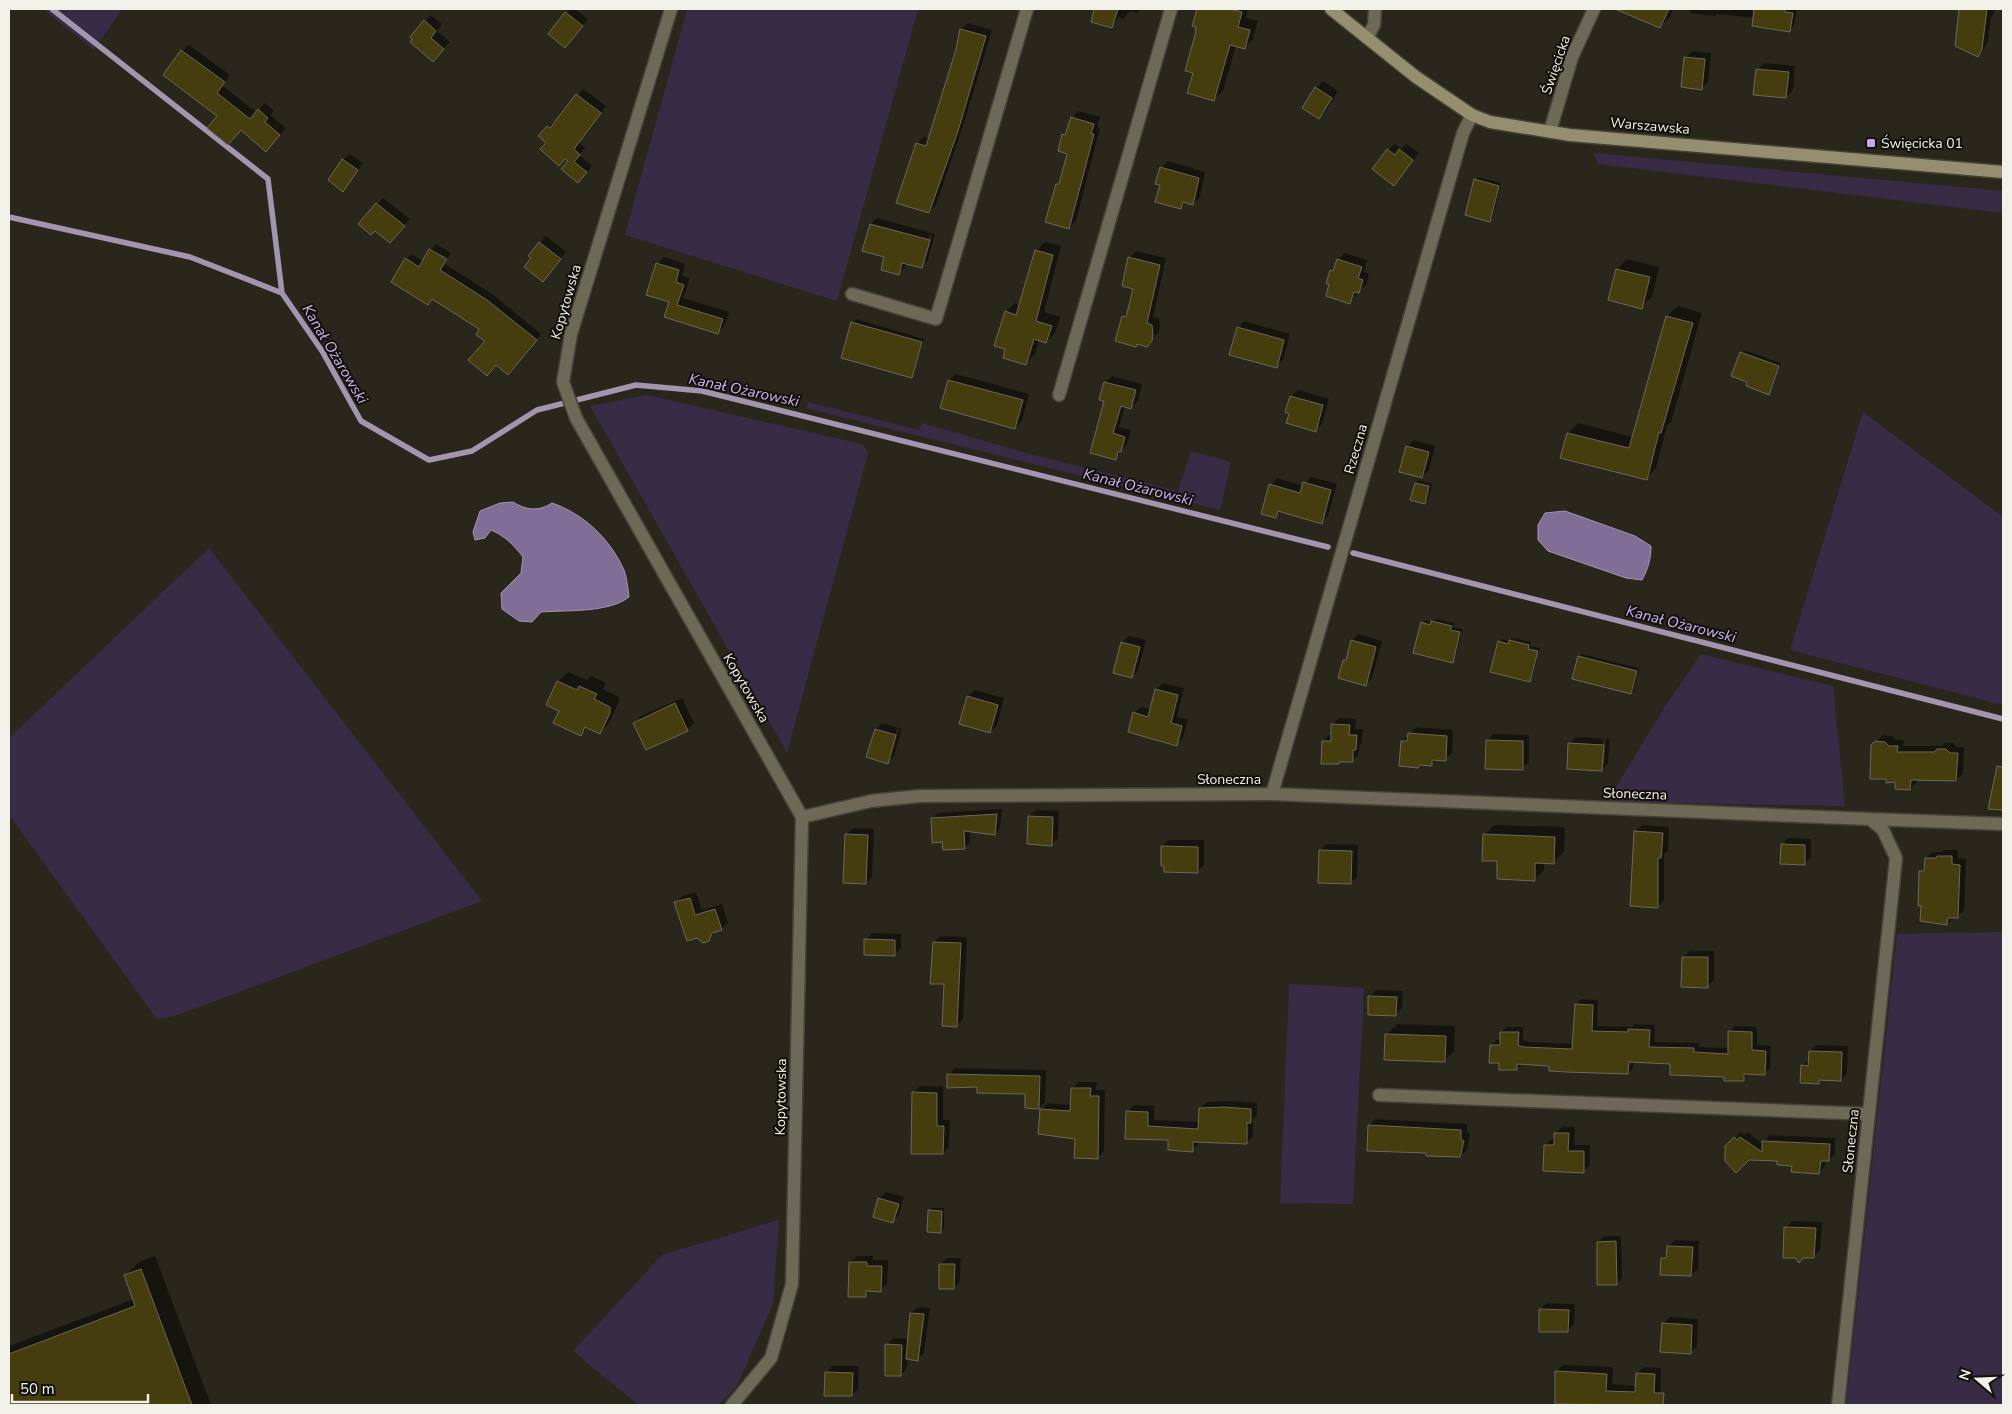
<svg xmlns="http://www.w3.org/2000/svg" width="2012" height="1414" font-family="'Nunito Sans',sans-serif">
	<rect width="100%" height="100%" fill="#29271c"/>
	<!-- green -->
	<path fill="#382b46" d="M43,9h79l-28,41z
		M687,9h231l-81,292 -212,-66z
		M1593,153l410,38v22l-405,-49z
		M647,395l215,49 6,9 -81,300 -197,-347z
		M808,402l111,28 3,-7 108,31 148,37 13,-40 40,11 -11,48 -414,-102z
		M1863,412l140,105v188l-213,-55z
		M209,548l273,353 -307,115 -18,3 -148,-204v-77z
		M1701,654l132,32 12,120 -238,-4 57,-94z
		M2003,932v473h-157l51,-471z
		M1289,984l75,4 -11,216 -73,-1z
		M779,1220l-6,84 -37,84 -18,17h-80l-65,-54 89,-96z"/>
	<!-- water -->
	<path fill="#816e97" stroke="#a395b0" d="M513,502c13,8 25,10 39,1 32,11 58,36 72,67 3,8 4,19 5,27 -20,16 -63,13 -88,15l-9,10 -13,-1 -17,-12 -1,-16 20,-20 2,-16c-9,-12 -18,-21 -32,-27l-6,8 -10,2 -2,-8 7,-21 20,-8z
		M1565,511l70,25 16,10c0,13 -3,23 -9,34l-16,-2 -78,-27 -10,-11v-15l7,-12z"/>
	<!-- shadow -->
	<path fill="#0007" fill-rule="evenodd" d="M571,9h4l13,10 -23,27 1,-33z
		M1096,9h45l-4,4 -7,-2 -7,8 -4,-2 -7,10 -20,-6z
		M1198,9h50l-2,9 12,3 -5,18 -9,9 -8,-3 -13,46 -9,8 -20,-27 3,-46 -3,-1z
		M1640,9h33l-3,8 -10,10 -24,-10z
		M1691,9h106l-3,17 -5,4 -35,-12 -37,-4 -2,2 -25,-3z
		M1962,9h33l-1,5 -3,3 -3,24 -4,8 -6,7 -17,-46z
		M431,15l11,9 -5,7 13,11 -18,18 -7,-39z
		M968,23l24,7 -28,93 -28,82 -7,7 -12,-68 6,-7 6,2 32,-110z
		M189,45l41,30 -7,11 33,26 9,-9 9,8 -4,4 16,13 -14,16 -54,-28 -36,-65z
		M1692,51l19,2 -3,29 -6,6 -20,-2 4,-29z
		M1764,63l31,3 -2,24 -7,7 -29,-27z
		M1323,81l15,10 -12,20 -7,6 -15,-10 12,-19z
		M583,89l23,17 -27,36 6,6 -6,7 13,11 -8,10 -44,-40 14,-15 2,1z
		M1078,111l22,6 -3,10 3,1 -24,93 -7,7 -12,-44 5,-5 7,-26 -6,-18 5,-5 4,-12z
		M1395,144l6,5 6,-5 12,9 -19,24 -12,-27z
		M349,154l14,9 -20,27v-30z
		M1168,161l37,11 -5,25 -7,7 -7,-2 -5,5 -20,-22v-17z
		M1478,177l23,6 -8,34 -3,3 -15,-40z
		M383,198l27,21 -14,16 -19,-31z
		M877,218l58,16 -7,26 -7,6 -15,-4 -1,5 -7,7 -12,-17 -15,-33zM930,234l2,1 -7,25h-3z
		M546,236l20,16 -17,22 -9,-31z
		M1045,242l16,4 -17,66 16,5 -5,16 -9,9 -7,-2 -4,14 -9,9 -19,-15 -1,-36 9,-9 5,2 17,-55z
		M436,244l15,9 -6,11 47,30 49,40 -33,40 -27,-45 -75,-70 6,-5 11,7z
		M1136,251l30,7 -13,59 6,1 1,10 -2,5 -12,12 -23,-28 5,-5 7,-24 -5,-30z
		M1344,253l23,7 -3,12 5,2 -3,11 -8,7 -8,10 -19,-31z
		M664,257l21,7 -3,12 8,2 -7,20 46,14 -5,14 -6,6 -47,-31 -14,-37z
		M1627,259l32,8 -7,30 -11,10 -31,-8 7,-30z
		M1678,306l24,7 -31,109 -4,4 -11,42 -10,11 -78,-46 10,-10 55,14 34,-121z
		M856,319l68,20 -10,34 -3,3 -68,-19 10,-35z
		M1244,321l46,13 -7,26 -7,7 -38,-39z
		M1744,350l37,13 -10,27 -3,3 -19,-12 -8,-28z
		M956,374l73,20 -7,27 -7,7 -73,-21 7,-27z
		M1112,376l30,8 -4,17 -7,6 -6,-1 -6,21 12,3 -4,14 -11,15 -10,-59 -5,-1 5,-17z
		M1298,390l31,9 -7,25 -7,7 -28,-19 4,-16z
		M1414,440l21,6 -6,24 -7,7 -15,-30z
		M1311,477l26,7 -9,32 -7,6 -40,-11 -6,5 -4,-31 6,-7 26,8z
		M1419,480l13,4 -4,15 -3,3 -9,-19z
		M1436,619l18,4 -1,4 9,2 -7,30 -3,2 -30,-38 3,-3 7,2z
		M1358,634l24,7 -10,37 -6,6 -22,-24 4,-4 4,-15z
		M1129,636l17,4 -8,30 -6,7 -10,-35z
		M1513,638l18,4 -1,4 10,2 -8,30 -3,3 -30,-39 3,-3 8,2z
		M1582,654l57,14 -5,22 -3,3 -52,-37z
		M568,672l19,8 4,-4 15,7 -3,6 16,8v4l-10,22 -10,10 -11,-6 -7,7 -21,-23 -2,-29z
		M1163,683l21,5 -7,29 11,2 -5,19 -6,6 -43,-31 7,-6 10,2 5,-20z
		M975,690l29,8 -7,27 -7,7 -30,-9 8,-27z
		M682,698l12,25 -7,7 -52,-7 6,-7z
		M1339,718l17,1 -1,10h8l-1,13 -3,4v8l-7,7 -11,-1 -3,3 -15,-22 6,-6h3v-10z
		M882,723l20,6 -8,27 -7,6 -11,-33zM897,729h2l-8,27h-2z
		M1416,727l37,3 -1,23 -7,6h-8l-6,6 -11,-1 -2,2 -16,-25z
		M1493,734l36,1v27l-7,6 -35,-27z
		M1883,735l9,1 4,4h8l-1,6h38l4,-3h8l4,4h7l-1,26 -7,7 -39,-1v3l-7,7 -14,-8 -24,-35z
		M1576,737l34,2 -2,24 -6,7 -33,-26zM1603,739h3l-2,26h-3z
		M1002,809l-2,19 -5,6 -25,-3v11l-5,6 -21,-7 -12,-23 6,-5z
		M1036,810l23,1 -1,27 -6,6 -23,-27z
		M1494,825l71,2 -1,25 -11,10h-9v8l-10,10 -35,-20 -15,-25z
		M1642,825l27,2 -1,24 -4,3v46l-7,7 -22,-75z
		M853,828l21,1 -2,48 -6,6 -20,-48z
		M1788,838l23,1v18l-7,7 -22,-19z
		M1169,840h35v25l-7,7 -35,-26z
		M1327,844l31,1 -1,32 -7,6 -30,-33z
		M1944,850h14v8l8,1 -2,52 -17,13 -25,-19 -1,-33 4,-5 1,-9 6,-6h10z
		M696,892l6,18 20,-6 6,19 -7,6 -5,2 -8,9 -33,-37 7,-7z
		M872,933l29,1v14l-7,7 -28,-15z
		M941,936l26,1 -4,82 -7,7 -22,-84z
		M1690,951h24v29l-7,6 -24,-29z
		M1376,990l27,1 -1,17 -7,7 -25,-18z
		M1582,999l16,1 -1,26 35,1 3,-3 20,1 -1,17 45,1v4l30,1 1,-17 5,-5 22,1v18l14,1 -1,22 -6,6 -15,-1 -6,7 -71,-17 -38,-2 -1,7 -5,5 -78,-8 -28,-1 -5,5 -17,-7 -9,-17 6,-5h4v-8l6,-5h16v13l6,2 44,2 3,-40z
		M1397,1024l58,2 -1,25 -10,10 -57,-27z
		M1816,1045l32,1 -1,27 -6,7 -19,-1 -4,4 -16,-17 7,-7 1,-8z
		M955,1068l91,2 -1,32 -6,6 -13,-16 -47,-6 -30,-12z
		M1079,1082h18l-1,8h9l-1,61 -7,7 -20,-20 -36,-28 7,-7 24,2 1,-17z
		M920,1086l23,1v33h7l-1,27 -6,6 -30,-60z
		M1231,1101l26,2v12l-4,4v17l-7,7 -47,-2v3l-7,6 -22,-11 -44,-1 1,-26 7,-7 20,1v14l45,2 1,-14 7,-6z
		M1375,1119l92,5v8l3,2 -3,16 -7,6 -33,-4 -58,-26z
		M1562,1127h13l-1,18h16v20l-7,6 -38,-26 7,-6h3v-5z
		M1741,1132l3,3 3,-3 16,12 6,-9 66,3v16l-6,6h-3l-2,7 -6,6 -40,-13 -52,-13z
		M886,1192l18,5 -5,18 -6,6 -14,-22z
		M932,1208h12v21l-3,2 -11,-20z
		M1792,1221l30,1 -2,28 -7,7 -27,-29z
		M1604,1236h17l1,42 -6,6 -18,-42z
		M1675,1240l24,1 -1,28 -7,6 -29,-17 6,-6v-5z
		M155,1256l56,149h-202v-59l125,-47 -9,-23 14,-14z
		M857,1256h16v4h15l-1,24 -7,6h-9l-6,6 -15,-34z
		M947,1258h14l-1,23 -6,7 -13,-24z
		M1547,1303l28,1 -1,20 -6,6 -28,-20z
		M918,1307l12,1 -6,45 -6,6 -10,-1 -1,10 -6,7 -14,-30 6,-7 16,1 2,-26z
		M1670,1317l28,2 -1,27 -7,7 -27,-29z
		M1563,1365l50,2 -1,17 24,2 1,-13 7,-6 17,1 -1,32 -5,5 -99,-3v-30z
		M832,1366h27l-1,23 -6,6 -26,-22z"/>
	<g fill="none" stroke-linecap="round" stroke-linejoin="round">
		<!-- stream -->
		<path stroke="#a395b0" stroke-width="5.5" d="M52,9l216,170 14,114
			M9,217l181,40 92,36 40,58 39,70 68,39 43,-9 65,-41 99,-25 66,6 626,156
			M1353,553l650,166"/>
	</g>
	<!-- building -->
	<path fill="#463d0e" stroke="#6b685b" d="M1094,9h24l-6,19 -21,-6z
		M1197,9h33l12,3 -4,15 12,3 -5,19 -15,-4 -16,56 -27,-8 6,-20 -8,-2 10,-36 1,-8 -4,-1z
		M1615,9h54l-9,19z
		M1754,9h31v3l8,1 -3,19 -38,-6z
		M1966,9h21l-5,40 -4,8 -23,-11 4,-36z
		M565,12l18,14 -18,22 -17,-14z
		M424,20l12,11 -5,7 13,11 -11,13 -23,-20 2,-3 -2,-2z
		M960,29l26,7 -28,95 -29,82 -33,-10 20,-60 10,3 30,-97z
		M181,50l44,32 -8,11 33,26 8,-10 10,9 -3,4 15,13 -14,17 -25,-22 -13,15 -21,-17 10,-12 -54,-41z
		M1684,57l21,2 -3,31 -21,-3z
		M1756,69l33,3 -3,26 -33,-3z
		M1315,87l17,11 -13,21 -17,-11z
		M576,94l25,19 -27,36 6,6 -6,7 13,10 -9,11 -17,-14 7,-8 -3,-2 -6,7 -19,-17 6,-6 -8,-7 9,-10 3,2z
		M1071,117l23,7 -3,10h3l-25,95 -24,-7 11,-38h3l8,-30 -9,-3 4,-17 3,1z
		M1387,149l8,6 4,-6 14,11 -19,26 -22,-17z
		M342,159l16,11 -15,22 -15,-12z
		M1160,167l39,11 -6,27 -10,-3 -2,7 -26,-7 5,-17 -5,-1z
		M1474,179l25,7 -9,36 -25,-7z
		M376,203l29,23 -15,17 -15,-12 -4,4 -13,-11z
		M870,224l60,16 -8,28 -20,-5 -3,12 -18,-5 3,-13 -22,-6z
		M539,242l22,17 -18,23 -19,-15 7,-9 -3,-2z
		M429,249l18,10 -7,11 47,30 50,40 -29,35 -12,-10 -9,11 -19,-16 17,-19 -9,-6 3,-6 -47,-30 -4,6 -37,-23 14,-24 14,9z
		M1035,250l18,5 -17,66 16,5 -6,17 -12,-4 -8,26 -23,-7 2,-9 -11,-3 11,-35 11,4z
		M1128,257l32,8 -13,58 5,2 1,10 -1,6 -5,6 -10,-3 -1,3 -21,-6 7,-25 4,1 7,-28 -11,-3z
		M1337,259l25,8 -4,11 5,2 -4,13 -5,-1 -4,12 -24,-8 3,-12h-3l4,-14 3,1z
		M656,263l23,7 -3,12 8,3 -7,20 46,14 -5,15 -54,-17 5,-15 -23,-7z
		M1616,269l34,8 -8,32 -34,-9z
		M1666,316l27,7 -32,110 -2,-1 -12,48 -87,-22 7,-25 62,15z
		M851,322l71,20 -10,36 -71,-20z
		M1237,327l47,13 -7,28 -48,-13z
		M1740,352l39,14 -10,29 -23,-9 1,-4 -16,-6z
		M948,380l75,20 -8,29 -75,-21z
		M1104,382l32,8 -5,19 -10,-3 -8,27 12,4 -4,15h-3l-2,8 -26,-7 14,-52 -5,-1z
		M1290,396l33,9 -7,27 -30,-9 3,-9 -4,-2z
		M1406,446l23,6 -7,26 -23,-6z
		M1303,482l28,8 -9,34 -44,-13 -2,7 -15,-4 8,-30 31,9z
		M1415,483l14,3 -4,18 -15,-4z
		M1431,621l21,5 -2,4 10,2 -7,31 -40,-10 8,-31 9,3z
		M1351,640l25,7 -10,39 -28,-8 5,-18h3z
		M1509,640l20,5 -1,4 10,2 -8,31 -40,-10 8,-31 10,3z
		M1121,642l19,5 -8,31 -19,-5z
		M1578,656l59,15 -6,23 -59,-15z
		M557,681l20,9 2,-4 18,8 -3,5 16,8v6l-10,21 -15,-7 -4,9 -28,-13 6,-12 -13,-6z
		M1155,689l23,6 -7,28 11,3 -5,20 -49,-14 5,-20 15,5z
		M967,696l31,9 -8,28 -31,-9z
		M675,703l13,28 -42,19 -13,-27z
		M1331,724l19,1 -1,10h8l-1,15h-3v12h-14v2h-18l1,-23h9z
		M875,729l21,6 -8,29 -22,-7z
		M1408,733l39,3 -1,25 -14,-1v6l-13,-1 -1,3 -19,-2 2,-25h6z
		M1486,740l37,1v29l-38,-1z
		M1875,741l10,1 4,4h9l-1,6h37l3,-3h9l4,4h8l-2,28 -45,-1 -1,10 -15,-1v-7l-9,1v-4h-16l1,-34z
		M1568,743l36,2 -2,26 -35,-2z
		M1997,766l6,1v43l-15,-1z
		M997,814l-2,21 -31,-4 1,18 -22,1 -1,-8 -10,1 -1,-25z
		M1028,816l25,1 -1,29 -25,-2z
		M1634,831l29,2 -2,25h-3v50l-28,-2z
		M845,834l23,1 -2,49 -23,-1z
		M1483,834l72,3 -1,27 -19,-1v18l-38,-2v-18h-15z
		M1781,844l24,1v20l-25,-1z
		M1161,846l37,1v26l-34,-1v-6h-3z
		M1319,850l33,1 -1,33 -33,-1z
		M1937,856h15v8l8,1 -2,53h-10l-1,7 -27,-4 1,-15h-3l1,-35h5l1,-13h11z
		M690,898l5,17 20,-6 7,21 -10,3 -3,8 -6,2 -6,-5 -10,3 -13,-39z
		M864,939l31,1v16l-31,-1z
		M933,942l28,1 -4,84 -15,-1 2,-42h-14z
		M1682,957h26v31l-27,-1z
		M1368,996l29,1 -1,19 -28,-1z
		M1575,1004l18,1 -1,26 36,1v-3l22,1 -1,17 45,1v4l34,2v-23l24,1v18l14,1 -1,24 -21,-1v7h-20v-4l-54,-2v-11l-41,-2 -1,12 -62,-2 -17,-1v-5l-32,-2v6h-18v-7h-10l1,-18h10v-13h19l-1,13 5,2 49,2z
		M1385,1034l61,2 -1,26 -61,-2z
		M1809,1051l33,1 -1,29 -22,-1v4l-19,-1 1,-18 7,1z
		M947,1074l93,2 -1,33 -14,-1v-14l-48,-1v-6l-30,1z
		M1071,1088h20l-1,8h9l-1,63 -24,-1 1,-19 -37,-5 2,-25 30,2z
		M912,1092l25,1v33h7l-1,28h-32z
		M1224,1107l27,2v14h-4v21l-54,-2v10l-25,-2v-10l-43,-1 1,-28 22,1v14l50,3 1,-21z
		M1368,1125l93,5v9l3,2 -4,16 -34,-1v-3l-59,-2z
		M1554,1133h15l-1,18h16v22l-41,-2 1,-26h10z
		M1734,1137l3,3 3,-3 22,15v-11l68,3 -1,17h-8l-2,13 -28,-2 1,-6 -15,-1v-4l-28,-1 -13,13 -11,-12v-15z
		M878,1198l21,6 -6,19 -20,-6z
		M928,1210l14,1 -1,22 -14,-1z
		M1784,1227l32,1 -2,30h-11l-4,5 -4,-5h-12z
		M1616,1241l1,44h-20v-43z
		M1667,1246l26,1 -2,29 -31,-1 1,-17h5z
		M849,1262h18v4h15l-1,26 -15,-1v6h-18z
		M939,1264h16l-1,25h-15z
		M141,1269l51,136h-183v-51l126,-48 -11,-31z
		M1539,1309l30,1 -1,22h-29z
		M910,1313l14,1 -6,47 -12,-2z
		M1662,1323l30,2 -1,29 -31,-2z
		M885,1344l17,1 -1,31h-16z
		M1555,1371l52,3 -1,17 29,1 1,-19 19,1 -1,19h10l-1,12 -108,-1z
		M825,1372l28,1 -1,23h-28z"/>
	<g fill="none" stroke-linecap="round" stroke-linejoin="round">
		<!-- minor casing -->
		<g stroke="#454339" stroke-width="15">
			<path id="minor" d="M671,9l-100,325 -8,48 13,36 226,399 -10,467 -21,74 -39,47
				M1367,38l7,-13 1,-16
				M1550,131l22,-74 22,-48
				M852,294l84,25 91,-310
				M1059,395l112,-386
				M1272,794l191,-661 9,-18
				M802,817l69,-16 48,-5 353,-2 598,25 13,11 13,28 -58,547
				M1870,819l133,5
				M1379,1095l490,19"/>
		</g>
		<!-- secondary casing -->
		<g stroke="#454339" stroke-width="15">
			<path id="secondary" d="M1331,9l85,68 56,38 18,7 80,13 433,37"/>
		</g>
		<!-- minor -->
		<use href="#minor" stroke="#6d6956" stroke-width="12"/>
		<!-- secondary -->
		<use href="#secondary" stroke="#958f70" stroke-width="12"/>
	</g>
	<!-- markers -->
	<rect fill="#c8a6ef" stroke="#11100b" stroke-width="2" x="1866" y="138" width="10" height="10" rx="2.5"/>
	<g text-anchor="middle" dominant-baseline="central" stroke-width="4" stroke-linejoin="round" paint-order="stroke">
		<!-- street labels -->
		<g font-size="14" fill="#f1f0e9" stroke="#11100b">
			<text transform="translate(1556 65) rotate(-71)">Święcicka</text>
			<text transform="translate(1650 126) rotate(5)">Warszawska</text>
			<text transform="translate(566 302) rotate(-74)">Kopytowska</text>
			<text transform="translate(1356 449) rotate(-74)">Rzeczna</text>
			<text transform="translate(746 688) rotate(60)">Kopytowska</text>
			<text x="1229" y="779">Słoneczna</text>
			<text transform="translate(1635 794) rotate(2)">Słoneczna</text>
			<text transform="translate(781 1097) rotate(-89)">Kopytowska</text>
			<text transform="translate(1851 1141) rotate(-84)">Słoneczna</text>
		</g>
		<!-- poi labels -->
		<g font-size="14" fill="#f1f0e9" stroke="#11100b" text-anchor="start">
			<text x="1881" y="143">Święcicka 01</text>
		</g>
		<!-- water labels -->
		<g font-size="15" font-style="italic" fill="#cfb1f2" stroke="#11100b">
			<text transform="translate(335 354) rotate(59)">Kanał Ożarowski</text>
			<text transform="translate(744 390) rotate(12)">Kanał Ożarowski</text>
			<text transform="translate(1138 487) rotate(14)">Kanał Ożarowski</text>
			<text transform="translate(1681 624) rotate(14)">Kanał Ożarowski</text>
		</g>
	</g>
	<!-- border -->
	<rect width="2012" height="1414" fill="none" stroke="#f1f0e9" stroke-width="20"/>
	<!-- north arrow -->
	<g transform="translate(1977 1379) rotate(289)" stroke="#11100b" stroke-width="4" paint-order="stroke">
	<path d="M0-4L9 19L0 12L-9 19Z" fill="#f1f0e9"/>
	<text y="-8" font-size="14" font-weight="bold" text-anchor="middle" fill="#f1f0e9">N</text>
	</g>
	<!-- scale -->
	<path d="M12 1394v8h136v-8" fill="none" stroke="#f1f0e9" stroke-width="2.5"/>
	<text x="20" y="1394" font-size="15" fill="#f1f0e9" stroke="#11100b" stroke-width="4" paint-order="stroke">50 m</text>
</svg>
